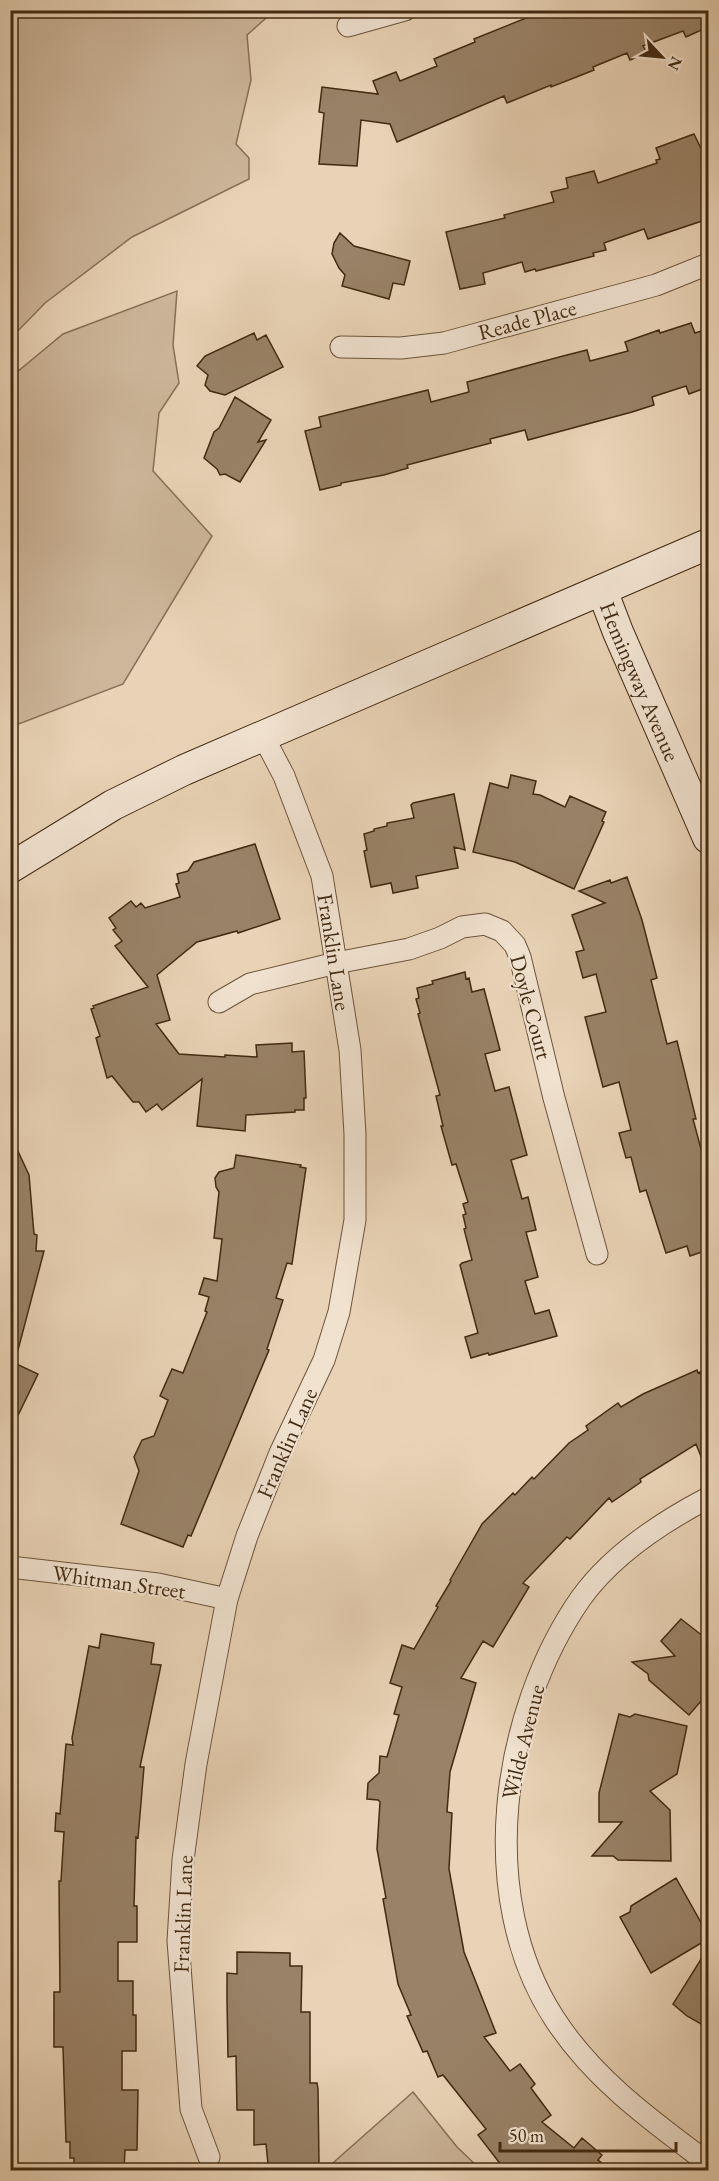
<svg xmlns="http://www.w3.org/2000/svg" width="719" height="2181" font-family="'EB Garamond',serif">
	<rect width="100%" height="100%" fill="#e9d3b6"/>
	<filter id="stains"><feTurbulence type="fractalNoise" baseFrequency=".00333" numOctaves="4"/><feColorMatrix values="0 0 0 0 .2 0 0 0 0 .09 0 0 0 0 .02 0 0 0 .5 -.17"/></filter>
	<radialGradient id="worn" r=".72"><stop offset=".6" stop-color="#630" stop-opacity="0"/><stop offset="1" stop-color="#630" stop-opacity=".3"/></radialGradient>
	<!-- green -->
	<path fill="#cdb69a" stroke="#887056" stroke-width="1.5" d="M11,10l263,1 -27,24 4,45 -15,64 13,14v21l-117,58 -87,66 -34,35z
		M177,291l-4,54 6,38 -20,30 -6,58 59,65 -89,148 -112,43v-350l52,-43z
		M413,2092l44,55 24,23h-156z"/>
	<!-- building -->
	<path fill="#998267" stroke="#422a11" stroke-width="1.5" d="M546,10h16l3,8 20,-8h123v17l-22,10 -3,-6 -40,15 4,7 -17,7 -3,-7 -34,14 1,3 -15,6 -28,11v-2l-44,18 -3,-7 -107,46 -7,-18 -29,-4 -4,46 -38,-2 5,-51 -5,-1 3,-25 56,7 -5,-13 23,-9 4,9 37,-15 -3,-7 41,-17 -1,-3z
		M694,134l14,29v54l-4,1 1,2 -57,19 -4,-10 -40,14 2,7 -13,3 1,3 -58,15 -1,-2 -10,3 -3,-10 -39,11 2,11 -25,5 -14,-57 59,-14 -1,-3 50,-13 -3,-10 17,-4 -2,-10 28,-7 4,12 59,-20 -1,-3 4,-1 -4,-11z
		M340,233l14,13 56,15 -6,24 -11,-2 -4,16 -47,-13 3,-11 -6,-7 -7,-14 2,-11z
		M691,323l4,10 13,-4v50l-5,1 2,8 -16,6 -3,-8 -34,11 2,8 -22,7 -104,28 -3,-10 -35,9 1,4 -84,22 1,3 -24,7 -43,8v2l-21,5 -15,-59 16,-4 -2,-10 109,-27 3,12 38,-10 -2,-10 96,-26 24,-6 3,11 38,-10 -3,-9 34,-12 1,3z
		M254,333l3,7 9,-5 17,32 -58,28 -15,-4 -5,-6 3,-10 -11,-9 8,-10z
		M235,397l36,23 -13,22 8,-2 -26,42 -15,-8 -5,1 -3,-6 -13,-11 10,-26 5,-4z
		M511,775l25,6 -3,13 7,1 25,12 5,-11 36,16 -4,9 2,1 -30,67 -59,-27 -42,-10 17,-69 18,5z
		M454,794l11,56 -11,-3 4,21 -42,8 2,12 -25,5 -2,-10 -20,4 -7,-36 3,-1 -3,-16 10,-3v-2l13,-3v-3l27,-5 -3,-13 2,-2z
		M255,844l25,75 -42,14 -1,-2 -40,11 -40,33 13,45 -14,4 23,30 46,3v-2l32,2 -1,-12 36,-2v9l12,-1 2,47h-2v12h-9v2l-49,3 -1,16 -48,-5 5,-47 -40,31 -5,-6 -11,8 -7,-10h-6l-21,-26 -5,2 -11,-40 4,-2 -9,-27 3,-1 -1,-2 55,-19 -33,-41 7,-5 -9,-11 3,-2 -7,-10 22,-17 5,6 5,-4 4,5 35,-11 -4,-13 3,-1 -2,-9 11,-3 6,-9z
		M627,877l15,43 15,58 -6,2 16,64 10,-3 19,78h-3l15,56v75l-18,6 -3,-10 -21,7 -20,-63 -6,2 -9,-35 -5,1 -7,-25 12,-3 -12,-48 -16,5 -18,-70 21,-5 -10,-38 -13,4 -7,-26 8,-2 -12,-35 33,-12 -26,-12 31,-11 1,3z
		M465,972l1,7 3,-1 3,14 12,-3 16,61 -15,4 10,37 14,-4 18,68 -16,5 11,39 6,-2 8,33 -10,2 12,45 -13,4 10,33 14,-4 8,26 -68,19 -1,-2 -17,5 -6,-21 13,-4 -18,-68 2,-2 10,-3 -8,-31 2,-1 -3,-13 3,-1 -3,-10 5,-2 -12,-38 -4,1 -11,-39h2l-7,-30 4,-1 -22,-81 2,-1 -4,-14 3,-1 -2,-10 16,-4 -1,-3z
		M10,1134l19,41 5,59 3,1 -1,16h8l-27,103 -7,-1z
		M236,1155l65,10 -1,2 6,1 -14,96 -5,-1 -11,35 7,2 -16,49 2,1 -78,186 -3,-1 -5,12 -62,-23 18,-53 -5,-14 8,-17 12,-4 14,-36 -8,-4 12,-27 11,4 24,-61 -2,-1 4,-14 -10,-3 5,-16 13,3 5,-42 -8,-1 5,-46 -3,-5 -1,-9 4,-6 15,-4z
		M10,1361l28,13 -28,58z
		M697,1370l1,3 2,-1 8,19v83l-12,-30 -56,35 1,3 -29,20 -3,-4 -39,41 -3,-2 -44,46 6,4 -36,60 -10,-6 -22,37 15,5 -26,89 -3,40 5,1 -3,56 15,83 32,81 -12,4 26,34 10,-7 15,20 -4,4 20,27 -9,7 32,26 8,-10 20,17 -4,5 13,10h-106l-27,-35 8,-6 -43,-54 -5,2 -11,-26 -4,1 -16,-36 4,-1 -13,-31 -15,-85 3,-1 -9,-49 3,-47 -2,-2 -11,-1 1,-16 11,-10 1,-17 7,1 12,-42 -5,-1 8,-27 -12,-4 12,-38 12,4 24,-42 -2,-1 15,-25 -1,-1 32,-56 31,-31 2,2 17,-18 2,2 35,-36 19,-13 -2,-4 32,-23 3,4 22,-13z
		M681,1619l27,21v53l-19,22 -40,-35 -1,-6 -16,-12 43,-6 -14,-15z
		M101,1634l53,9 -3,21 10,1 -21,102h4l-6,71 -2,-1 -2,69h3v36h-19v39h15v34h3v36h-14v39h16l-1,60h-12l-1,19 -50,1v-12h-4v-16h-4l-3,-95h-9v-55h6l-1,-111h2l3,-49 -9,-1 1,-18 4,1 6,-70 7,1 -1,-7 17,-92 10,2z
		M619,1714l11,3 5,-3 52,12 -10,48 -27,17 20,19 1,51 -53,-1 -5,-4h-21l30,-34h-23v-29z
		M676,1878l32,57v4l-57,34 -31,-56 10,-5 1,-6z
		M708,1948v80l-21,-12 -14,-12z
		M237,1952l53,1v13h12l-1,46h9v71h7l1,6 1,75h-51l-2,-20 -12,1v-35h-17l-1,-54 -8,1 -1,-57v-27l10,1z"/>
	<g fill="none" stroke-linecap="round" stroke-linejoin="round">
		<!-- street casing -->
		<g stroke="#6c543a" stroke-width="23">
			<path id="street" d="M348,26l57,-16
				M341,347l60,1 43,-5 212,-58 52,-21
				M219,1002l31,-18 86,-21 73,-14 31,-11 22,-11 23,-3 17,7 13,14 5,12 34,141 43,156
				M708,1498c-46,24 -96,57 -127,100 -80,115 -106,298 -27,420 39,61 98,103 154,145
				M10,1567l148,17 69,15
				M209,2157l-18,-48 -13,-168 5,-81 13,-96 31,-165 20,-63 33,-83 44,-93 15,-48 16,-92v-86l-5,-84 -28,-174 -38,-100 -21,-40"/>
		</g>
		<!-- secondary casing -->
		<g stroke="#422a11" stroke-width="32">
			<g id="secondary">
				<path id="s1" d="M602,590l16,42 90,206"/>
				<path d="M10,868l103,-63 71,-35 524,-226"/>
			</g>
		</g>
		<!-- street -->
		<use href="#street" stroke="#f1e2d0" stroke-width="21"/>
		<!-- secondary -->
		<use href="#secondary" stroke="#f1e2d0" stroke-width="30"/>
	</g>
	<g text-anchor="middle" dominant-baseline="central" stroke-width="4.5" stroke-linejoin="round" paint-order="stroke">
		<!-- street labels -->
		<g font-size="22" fill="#422a11" stroke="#f1e2d0">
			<text transform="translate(527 320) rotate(-15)">Reade Place</text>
			<text stroke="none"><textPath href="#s1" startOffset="99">Hemingway Avenue</textPath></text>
			<text transform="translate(334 952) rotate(81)">Franklin Lane</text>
			<text transform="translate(531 1007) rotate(75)">Doyle Court</text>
			<text transform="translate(287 1443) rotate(-66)">Franklin Lane</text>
			<text transform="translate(119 1582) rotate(8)">Whitman Street</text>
			<text transform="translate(523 1742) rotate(-76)">Wilde Avenue</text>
			<text transform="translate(183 1914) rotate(-88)">Franklin Lane</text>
		</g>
	</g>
	<!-- margin -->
	<rect width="719" height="2181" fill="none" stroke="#e9d3b6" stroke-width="36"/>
	<rect x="12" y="12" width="695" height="2157" fill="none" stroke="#422a11" stroke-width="3"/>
	<rect x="18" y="18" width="683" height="2145" fill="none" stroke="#422a11" stroke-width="1.5"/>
	<!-- north arrow -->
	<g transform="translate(662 57) rotate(116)" stroke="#f1e2d0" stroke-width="4.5" paint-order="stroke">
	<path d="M0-4.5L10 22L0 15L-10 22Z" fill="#422a11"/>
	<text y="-9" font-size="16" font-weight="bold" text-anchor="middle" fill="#422a11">N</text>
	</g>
	<!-- scale -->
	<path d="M500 2142v9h176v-9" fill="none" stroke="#422a11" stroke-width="3"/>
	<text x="509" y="2142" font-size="18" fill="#422a11" stroke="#f1e2d0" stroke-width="4.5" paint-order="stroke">50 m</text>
	<rect width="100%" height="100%" filter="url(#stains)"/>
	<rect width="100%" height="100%" fill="url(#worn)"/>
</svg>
